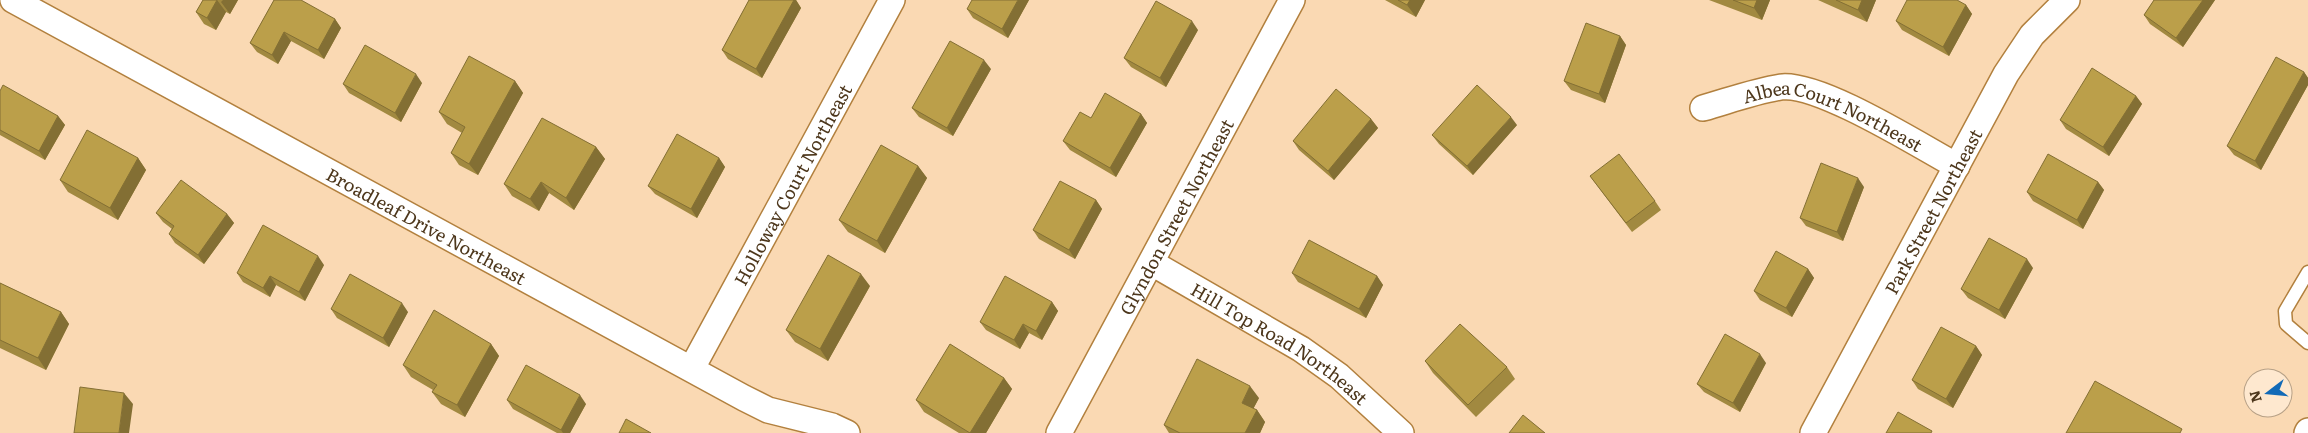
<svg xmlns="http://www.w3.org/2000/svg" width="2308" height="433" font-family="Literata,serif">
	<rect width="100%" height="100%" fill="#fad9b3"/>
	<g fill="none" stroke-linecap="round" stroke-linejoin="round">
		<!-- lane casing -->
		<g stroke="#b2803e" stroke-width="15">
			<path id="lane" d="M2308,272l-23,39 1,13 22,19"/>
		</g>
		<!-- street casing -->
		<g stroke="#b2803e" stroke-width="28">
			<g id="street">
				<path id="s1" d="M13,0l731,398 24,12 64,16 15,7"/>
				<path id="s2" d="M1703,108c25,-7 52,-17 78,-21 38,-5 139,59 176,79"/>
				<path id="s3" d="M1152,263l149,86 38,27 62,57"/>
				<path id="s4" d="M692,368l200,-368"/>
				<path id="s5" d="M1059,433l233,-433"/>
				<path id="s6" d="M1813,433l193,-359 26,-39 35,-35"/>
				<path d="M2307,433l1,-2"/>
			</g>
		</g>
		<!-- lane -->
		<use href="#lane" stroke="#fff" stroke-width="12"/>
		<!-- street -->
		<use href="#street" stroke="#fff" stroke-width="25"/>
	</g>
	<!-- wall -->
	<path fill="#a18940" d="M203,0h35l-8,14 -4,-2 -10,18 -12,-6 -8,-12z
		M274,0l61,19 6,9 -17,31 -33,-18 -13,23 -21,-12 -7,-9z
		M749,0h47l5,8 -39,70 -34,-19 -6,-9z
		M1029,0l-21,38 -35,-20 -6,-9z
		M1385,0h40l-9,17z
		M1709,0h61l-8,20z
		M1818,0h58l-9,22z
		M2154,0h61l-32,47 -33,-23 -6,-9z
		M1966,5l6,9 -23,42 -47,-26 -6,-9z
		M1198,30l-32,57 -35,-20 -7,-9z
		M1620,36l6,9 -21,58 -34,-13 -7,-9z
		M991,69l-38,67 -34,-19 -7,-9z
		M2304,72l4,6v7l-47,85 -27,-15 -7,-9z
		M515,81l8,12 -45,82 -19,-10 -8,-12 11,-20 -15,-9 -8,-12z
		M422,83l-21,39 -52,-29 -6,-9z
		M0,91l58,25 7,9 -20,35 -45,-25z
		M2136,96l6,8 -33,52 -43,-27 -6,-9z
		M1141,114l6,9 -31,54 -46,-27 -7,-9 28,-23z
		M1371,119l7,9 -44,52 -35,-30 -6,-9z
		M1517,125l-44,50 -34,-31 -7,-9z
		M596,147l9,12 -31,51 -25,-17 -10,18 -27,-15 -8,-12z
		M138,158l8,12 -28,50 -50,-28 -8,-12z
		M719,158l6,9 -28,51 -42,-24 -7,-8z
		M918,166l9,12 -42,75 -37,-21 -9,-12z
		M1590,176l65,25 6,9 -29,22z
		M2098,182l6,8 -21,39 -50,-28 -6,-9z
		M1864,187l-21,54 -37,-15 -6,-8z
		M1096,200l6,9 -27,50 -36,-20 -6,-9z
		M156,213l71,1 7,9 -30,41 -29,-21 -6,-9 3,-5 -9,-7z
		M324,265l-19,36 -29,-16 -6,12 -27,-15 -6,-9z
		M2033,268l-28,51 -37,-21 -7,-9z
		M1808,269l6,9 -22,39 -32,-17 -6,-9z
		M1292,273l85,3 6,9 -17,33 -68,-36z
		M0,283l61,29 8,12 -23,46 -46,-22z
		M870,286l-42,75 -33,-19 -9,-12z
		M1052,302l6,9 -16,29 -13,-7 -9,16 -34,-19 -6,-8z
		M331,309l77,3 -19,35 -52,-29z
		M491,344l8,12 -34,61 -24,-13 -9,-12 1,-2 -22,-13 -8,-12z
		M1976,346l6,9 -29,53 -35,-19 -6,-9z
		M1425,361l82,6 8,12 -39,38 -43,-44z
		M1766,363l-26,49 -36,-20 -7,-8z
		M1004,378l8,11 -26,44h-27l-35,-21 -8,-12z
		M1259,398l-6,11 4,1 8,12 -5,11h-91l-5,-8z
		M507,400l79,4 -16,29h-13l-44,-24z"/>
	<!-- shaded-wall -->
	<path fill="#836f34" d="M217,0l9,12 -10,18 -9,-12z
		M223,0h15l-8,14 -9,-12z
		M794,0h2l5,8 -39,70 -6,-9z
		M1018,0h11l-21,38 -6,-9z
		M1410,0h15l-9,17 -9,-12z
		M1757,0h13l-8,20 -8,-12z
		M1862,0h14l-9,22 -9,-12z
		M2203,0h12l-32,47 -7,-9z
		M1966,5l6,9 -23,42 -6,-9z
		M335,19l6,9 -17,31 -6,-9z
		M1192,21l6,9 -32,57 -6,-9z
		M284,32l7,9 -13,23 -6,-9z
		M1620,36l6,9 -21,58 -6,-9z
		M984,60l7,9 -38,67 -6,-8z
		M2304,72l4,6v7l-47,85 -6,-9z
		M416,74l6,9 -21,39 -6,-9z
		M515,81l8,12 -45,82 -9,-11z
		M2136,96l6,8 -33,52 -6,-9z
		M1141,114l6,9 -31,54 -6,-9z
		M58,116l7,9 -20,35 -6,-9z
		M1511,117l6,8 -44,50 -6,-9z
		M1371,119l7,9 -44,52 -6,-9z
		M596,147l9,12 -31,51 -8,-12z
		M138,158l8,12 -28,50 -8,-12z
		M719,158l6,9 -28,51 -6,-9z
		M918,166l9,12 -42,75 -8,-12z
		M1858,178l6,9 -21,54 -6,-9z
		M541,182l8,11 -10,18 -9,-12z
		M2098,182l6,8 -21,39 -6,-9z
		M1096,200l6,9 -27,50 -6,-9z
		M227,214l7,9 -30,41 -6,-9z
		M318,256l6,9 -19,36 -6,-9z
		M2027,259l6,9 -28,51 -6,-9z
		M1808,269l6,9 -22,39 -6,-9z
		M861,274l9,12 -42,75 -8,-12z
		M270,276l6,9 -6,12 -7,-9z
		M1377,276l6,9 -17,33 -7,-9z
		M1052,302l6,9 -16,29 -6,-9z
		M402,303l6,9 -19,35 -6,-9z
		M61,312l8,12 -23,46 -8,-12z
		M1023,324l6,9 -9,16 -6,-9z
		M491,344l8,12 -34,61 -8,-12z
		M1976,346l6,9 -29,53 -7,-9z
		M1760,354l6,9 -26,49 -7,-9z
		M1004,378l8,11 -26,44h-16z
		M1250,386l9,12 -9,17 -8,-12z
		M124,393l9,11 -4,29h-10z
		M580,395l6,9 -16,29h-7l-2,-3z
		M1257,410l8,12 -5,11h-15z"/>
	<!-- building -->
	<path fill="#bb9f4a" stroke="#836f34" d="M203,0h14l-10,18 -11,-6z
		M274,0h27l34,19 -17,31 -34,-18 -12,23 -22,-12z
		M749,0h45l-38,69 -34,-19z
		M972,0h46l-16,29 -35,-20z
		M1398,0h12l-3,5z
		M1733,0h24l-3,8z
		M1836,0h26l-4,10z
		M1907,0h50l9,5 -23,42 -47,-26z
		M2154,0h49l-27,38 -32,-23z
		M1156,1l36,20 -32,57 -36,-20z
		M1586,23l34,13 -21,58 -35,-13z
		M950,41l34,19 -37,68 -35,-20z
		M365,45l51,29 -21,39 -52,-29z
		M469,56l46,25 -46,83 -18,-11 14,-26 -26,-15z
		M2276,57l28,15 -49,89 -28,-15z
		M2092,68l44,28 -33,51 -43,-27z
		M3,85l55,31 -19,35 -39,-21v-39z
		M1477,85l34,32 -44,49 -35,-31z
		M1336,89l35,30 -43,52 -35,-30z
		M1105,93l36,21 -31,54 -47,-27 17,-29 11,6z
		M542,118l54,29 -30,51 -25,-16 -11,17 -26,-15z
		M87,130l51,28 -28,50 -50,-28z
		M677,134l42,24 -28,51 -43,-23z
		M881,145l37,21 -41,75 -38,-21z
		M1619,154l36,47 -29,22 -36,-47z
		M2048,154l50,28 -21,38 -50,-28z
		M1821,163l37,15 -21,54 -37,-14z
		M181,180l46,34 -29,41 -29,-21 5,-8 -18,-13z
		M1060,181l36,19 -27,50 -36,-20z
		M263,225l55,31 -19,36 -29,-16 -7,12 -26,-15z
		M1989,238l38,21 -28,51 -38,-21z
		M1309,240l68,36 -18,33 -67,-36z
		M1776,251l32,18 -22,39 -32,-17z
		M828,255l33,19 -41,75 -34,-19z
		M350,274l52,29 -19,35 -52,-29z
		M1005,276l47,26 -16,29 -13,-7 -9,16 -34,-18z
		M0,283l61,29 -23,46 -38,-18z
		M434,310l57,34 -34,61 -25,-13 5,-7 -34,-20z
		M1460,324l47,43 -39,38 -43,-44z
		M1941,327l35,19 -30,53 -34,-19z
		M1725,334l35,20 -27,49 -36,-19z
		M950,344l54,34 -34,55 -54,-33z
		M1197,359l53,27 -8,17 15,7 -12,23h-65l-16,-8z
		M526,365l54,30 -19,35 -54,-30z
		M2095,381l87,48 -2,4h-114z
		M80,387l44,6 -5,40h-45z
		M1898,412l34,19 -1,2h-45z
		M1523,415l22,18h-36z
		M626,419l25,14h-32z"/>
	<g text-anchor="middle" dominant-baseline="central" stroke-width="4" stroke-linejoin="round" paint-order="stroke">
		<!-- street labels -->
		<g font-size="18" fill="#4d371c" stroke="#fee8cf">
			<text stroke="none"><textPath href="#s2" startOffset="138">Albea Court Northeast</textPath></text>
			<text stroke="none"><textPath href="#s4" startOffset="209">Holloway Court Northeast</textPath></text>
			<text stroke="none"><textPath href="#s6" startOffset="252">Park Street Northeast</textPath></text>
			<text stroke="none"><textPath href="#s5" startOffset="246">Glyndon Street Northeast</textPath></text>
			<text stroke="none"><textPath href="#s1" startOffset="471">Broadleaf Drive Northeast</textPath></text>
			<text stroke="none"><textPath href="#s3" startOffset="151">Hill Top Road Northeast</textPath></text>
		</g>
	</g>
	<!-- north arrow -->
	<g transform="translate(2268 393) rotate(254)"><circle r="24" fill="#fee8cf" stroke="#b7a187"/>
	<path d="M0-4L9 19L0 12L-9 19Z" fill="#126ab7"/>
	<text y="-8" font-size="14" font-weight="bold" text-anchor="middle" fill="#4d371c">N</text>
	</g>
</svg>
